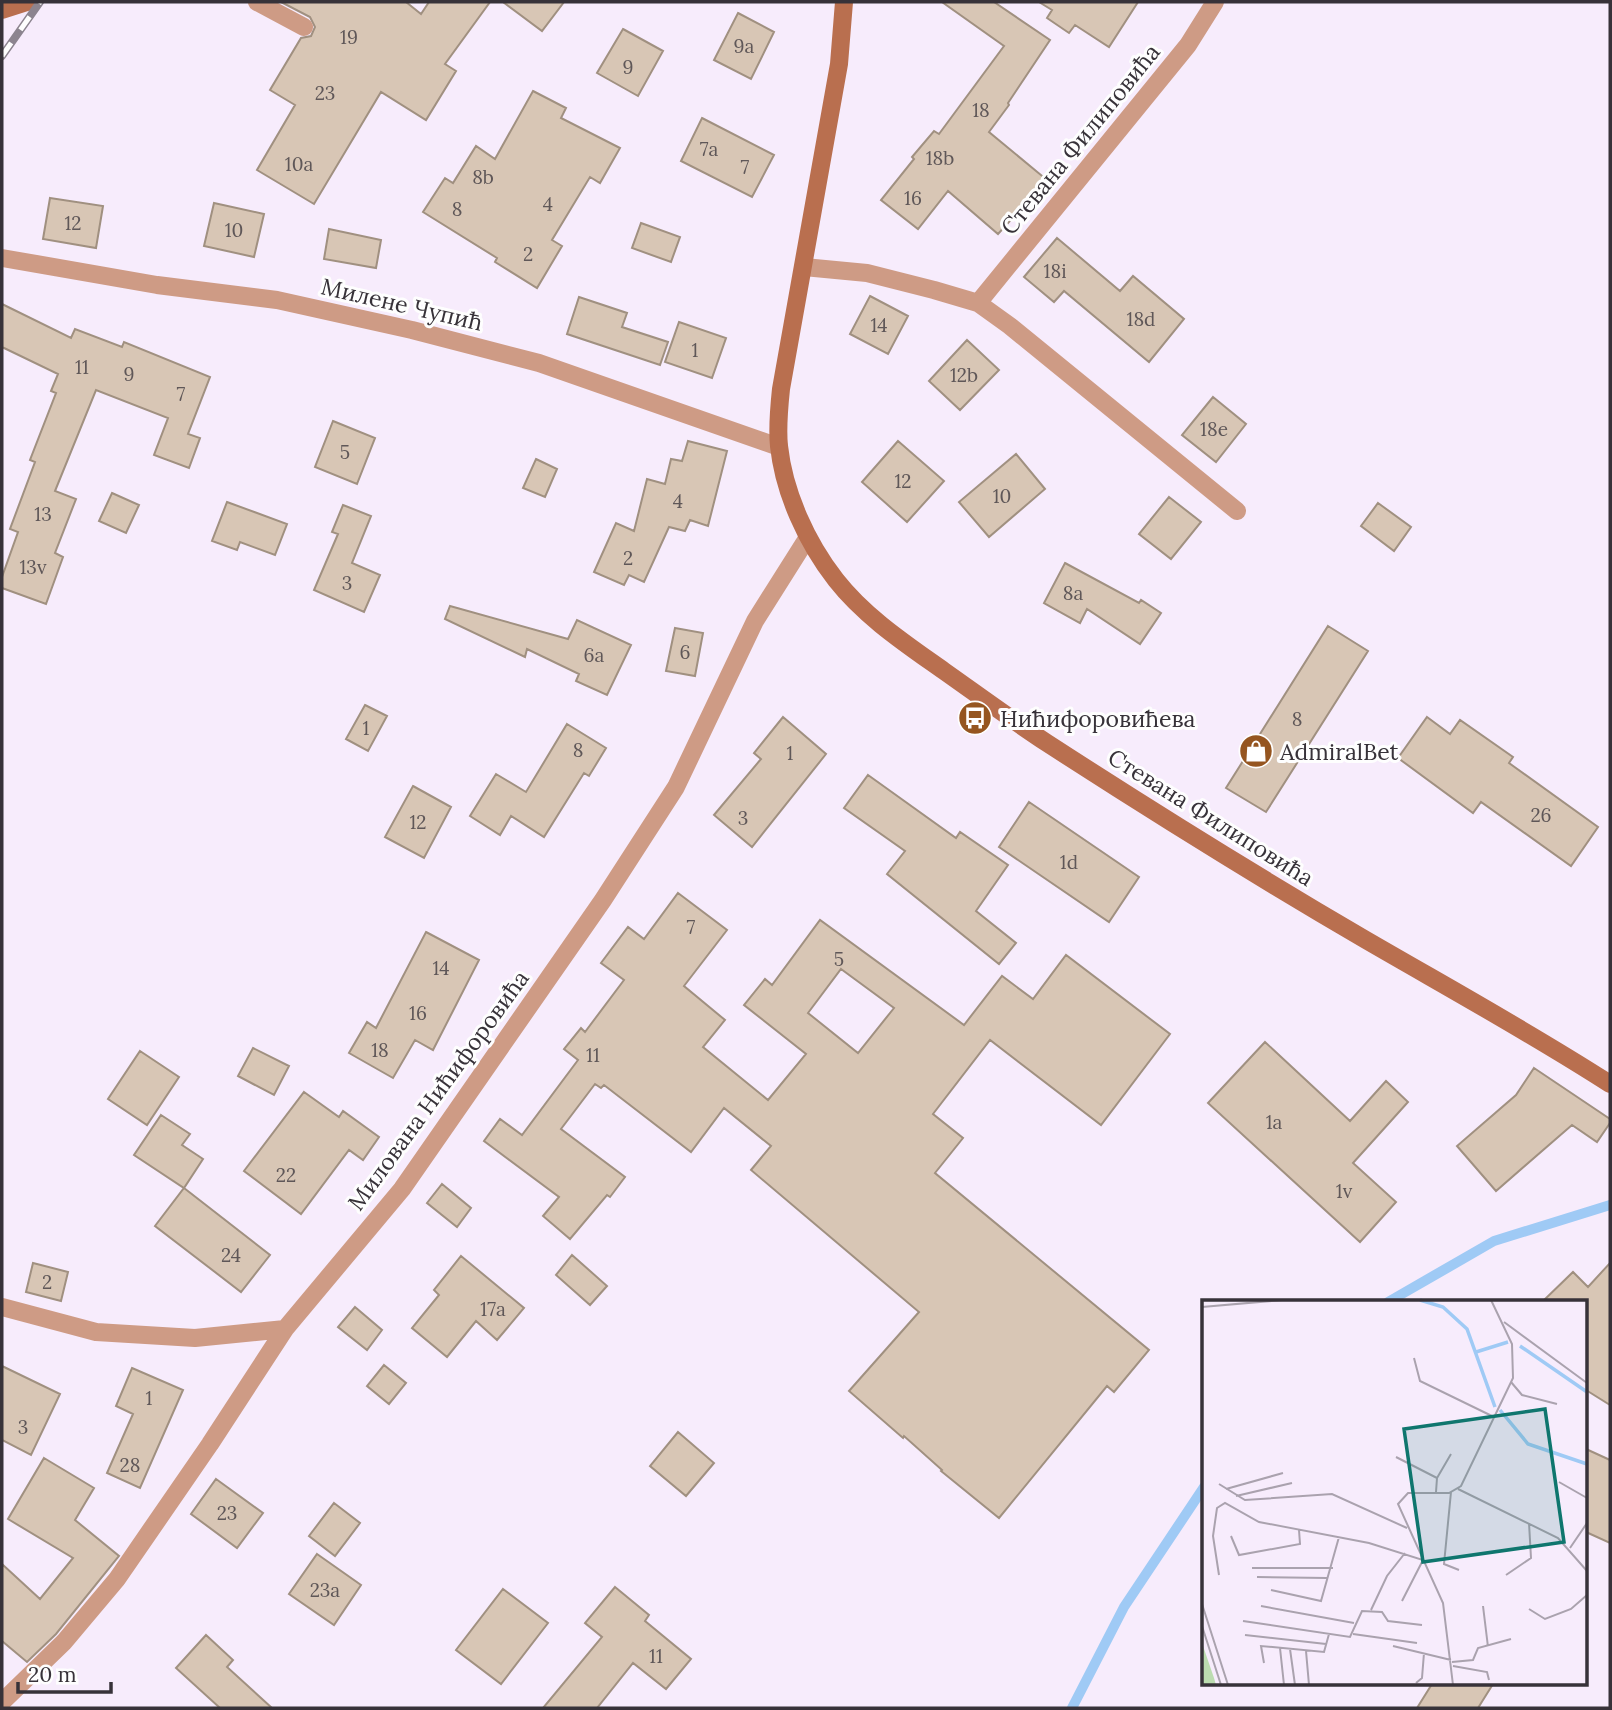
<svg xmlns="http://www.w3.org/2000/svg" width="1612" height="1710" font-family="Lora,serif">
	<rect width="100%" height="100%" fill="#f7ecfc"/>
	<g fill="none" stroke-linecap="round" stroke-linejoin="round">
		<!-- stream -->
		<path stroke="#9fcaf5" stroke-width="10" d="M1388,1302l106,-61 116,-36
			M1072,1708l52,-101 80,-120"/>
	</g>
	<!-- building -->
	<path fill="#d8c6b5" stroke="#a09080" stroke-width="2" fill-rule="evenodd" d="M281,2h125l15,12 8,-12h61l-45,62 11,7 -30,49 -45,-28 -67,112 -57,-34 38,-65 -25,-15 31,-52 10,-2 4,-9 -5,-10z
		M503,2h61l-22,29z
		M942,2h52l56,38 -42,63 1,2 -20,27 58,48 -49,54 -50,-43 -30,38 -37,-29 33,-41 -2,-2 22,-26 5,3 65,-88z
		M1039,2h99l-29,45 -34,-22 -6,8 -22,-15 5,-8z
		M738,13l36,19 -23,47 -37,-19z
		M623,29l40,22 -25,45 -41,-23z
		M533,91l33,17 -5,10 59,30 -20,35 -10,-6 -38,63 10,6 -25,42 -42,-26 2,-4 -74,-46 22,-34 8,5 23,-37 19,13z
		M702,118l72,37 -22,42 -71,-36z
		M50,198l53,8 -7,42 -53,-9z
		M214,203l50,11 -10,43 -50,-11z
		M641,223l39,14 -9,25 -39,-14z
		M329,229l52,11 -5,28 -52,-9z
		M1057,238l63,53 13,-15 51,43 -35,43 -85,-71 -10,11 -30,-25z
		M870,296l38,20 -20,38 -38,-20z
		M579,297l48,16 -5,14 46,15 -8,23 -93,-31z
		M2,304l69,34 4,-9 47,18 2,-5 86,35 -22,57 12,4 -11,30 -35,-13 14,-37 -72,-28 -41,101 21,8 -21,54 8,4 -17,47 -44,-16v-11l16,-45 -8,-3 25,-67 -5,-2 26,-67 -5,-2 7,-17 -56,-27z
		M679,322l47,16 -14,40 -47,-16z
		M967,340l32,30 -39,40 -31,-29z
		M1213,397l33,27 -30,38 -34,-27z
		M333,421l42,17 -18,46 -42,-17z
		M688,441l39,10 -19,75 -18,-6 -5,11 -16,-4 -25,55 -15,-7 -5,10 -30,-13 22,-49 18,8 13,-52 18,5 6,-25 11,2z
		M898,441l46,40 -37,41 -45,-40z
		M1016,454l29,35 -56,48 -30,-35z
		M536,459l21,10 -12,28 -22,-9z
		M112,493l27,12 -13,28 -27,-12z
		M1169,497l32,25 -30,37 -32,-25z
		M227,502l60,22 -12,31 -35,-13 -3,8 -25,-9z
		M1378,503l33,24 -17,24 -33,-25z
		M343,505l28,11 -19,47 28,12 -16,37 -50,-22 24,-56 -6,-2z
		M1065,563l74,40 2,-3 20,13 -21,31 -53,-35 -7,14 -36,-20z
		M450,606l118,33 9,-19 54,25 -24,50 -31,-14 3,-7 -52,-25 -2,8 -80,-38z
		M1328,626l40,25 -102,161 -40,-24z
		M675,628l28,5 -8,43 -29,-5z
		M365,705l22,11 -19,35 -22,-12z
		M783,717l43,37 -74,93 -38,-32 47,-56 -7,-6z
		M1427,717l23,17 10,-14 53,37 -4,6 89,64 -27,39 -90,-64 -8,11 -75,-55z
		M567,724l39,24 -17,28 -5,-3 -40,64 -33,-21 -11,19 -30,-19 26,-42 30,18z
		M868,775l88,63 4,-6 48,33 -32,46 40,32 -17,21 -112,-90 18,-23 -61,-43z
		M413,786l38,21 -27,51 -39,-21z
		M1029,802l110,75 -30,45 -110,-75z
		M678,893l49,37 -43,56 41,34 -22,27 65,53 38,-46 -62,-49 21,-26 7,6 48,-65 144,105 38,-49 31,23 33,-44 104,79 -69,91 -111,-85 -57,74 30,24 -28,35 214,177 -35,42 -7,-6 -108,132 -58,-47 1,-1 -38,-34 -1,2 -54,-47 70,-79 -168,-142 20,-24 -47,-38 -33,44 -87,-67 -3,3 -6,-4 -34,45 64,48 -15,20 -3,-2 -37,44 -27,-23 16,-19 -75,-56 16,-22 22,16 56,-75 -14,-11 17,-21 4,4 39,-52 -23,-17 27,-36 16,12zM841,969l53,39 -36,45 -50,-40z
		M426,932l53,28 -46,90 -18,-10 -22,38 -44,-25 18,-31 9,6z
		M1265,1042l85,79 36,-40 22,21 -55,61 43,39 -36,40 -152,-139z
		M253,1048l36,18 -15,29 -36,-19z
		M140,1051l39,26 -32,48 -39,-26z
		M1534,1068l76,51v4l-13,19 -25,-17 -76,66 -39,-45 59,-51z
		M304,1092l35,25 4,-6 36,26 -16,23 -14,-10 -48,64 -57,-43z
		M161,1115l29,19 -8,11 21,14 -19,29 -50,-33z
		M442,1184l29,24 -14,19 -30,-24z
		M184,1188l86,67 -29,37 -86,-66z
		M572,1255l35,31 -17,19 -34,-30z
		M461,1256l63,52 -27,32 -21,-19 -29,36 -35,-29 27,-33 -5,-5z
		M33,1263l35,9 -7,29 -35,-9z
		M1610,1263v142l-24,-15v-88h-44l31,-30 15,15z
		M355,1307l27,23 -15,20 -29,-23z
		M384,1365l22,18 -17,21 -22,-18z
		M2,1366l58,28 -29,61 -29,-15z
		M132,1368l51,22 -43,98 -33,-15 26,-59 -17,-8z
		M678,1432l36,31 -28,33 -36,-30z
		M1586,1449l24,11v83l-24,-11z
		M44,1458l50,30 -19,32 44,36 -63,78 -29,28 -25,-21v-77l38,35 33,-41 -65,-39z
		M216,1479l47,34 -26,35 -46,-34z
		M334,1503l26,20 -25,33 -26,-20z
		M317,1554l44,31 -27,40 -45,-31z
		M615,1587l34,28 -4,6 46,38 -25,30 -33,-26 -36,45h-54l59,-71 -17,-14z
		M503,1589l45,34 -47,61 -45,-34z
		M206,1635l27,25 -6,7 45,41h-52l-44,-40z
		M1432,1684h61l-15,24h-61z"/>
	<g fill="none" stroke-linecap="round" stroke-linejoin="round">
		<!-- street -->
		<path stroke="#ce9b85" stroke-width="18" d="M257,2l47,25
			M2,258l155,27 120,15 135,30 127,33 240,84
			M804,267l63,6 67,17 44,13 32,23 227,185
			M978,303l210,-258 27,-43
			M2,1307l94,25 99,6 90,-9
			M2,1702l62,-60 53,-63 93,-135 75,-115 117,-140 201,-289 73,-113 79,-166 53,-84"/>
		<!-- secondary -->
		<path stroke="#b96f4f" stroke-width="18" d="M844,2l-5,62 -58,325c-2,19 -4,38 -2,57 5,47 28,97 57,134 29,37 70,64 108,91 34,24 68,49 103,72 105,68 211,134 319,197 81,47 165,93 244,144
			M2,10l25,-8"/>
		<!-- rail casing -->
		<g stroke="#8c848f" stroke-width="8">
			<path id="rail" d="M2,56l38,-54"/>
		</g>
		<!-- rail -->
		<use href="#rail" stroke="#fefefe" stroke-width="5" stroke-dasharray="16" stroke-linecap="butt"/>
	</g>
	<!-- icons -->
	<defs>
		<g id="bus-disc" transform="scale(1.75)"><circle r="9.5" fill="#955520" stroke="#fefefe"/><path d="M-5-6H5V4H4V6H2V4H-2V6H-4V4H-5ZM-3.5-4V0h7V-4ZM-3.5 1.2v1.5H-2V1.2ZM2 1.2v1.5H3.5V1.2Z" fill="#fff"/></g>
		<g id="shop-disc" transform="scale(1.75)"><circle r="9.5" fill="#955520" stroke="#fefefe"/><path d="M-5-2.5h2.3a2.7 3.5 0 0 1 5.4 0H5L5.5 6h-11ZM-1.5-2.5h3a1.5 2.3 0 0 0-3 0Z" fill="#fff"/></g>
	</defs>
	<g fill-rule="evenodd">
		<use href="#bus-disc" x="975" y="718"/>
		<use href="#shop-disc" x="1256" y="751"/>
	</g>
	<g text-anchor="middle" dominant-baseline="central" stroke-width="6" stroke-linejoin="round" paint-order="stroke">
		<!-- number labels -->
		<g font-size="19" fill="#5f5758">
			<text x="349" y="37">19</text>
			<text x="744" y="46">9a</text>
			<text x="628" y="67">9</text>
			<text x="325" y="93">23</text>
			<text x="981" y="110">18</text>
			<text x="709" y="149">7a</text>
			<text x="940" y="158">18b</text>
			<text x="299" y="164">10a</text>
			<text x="745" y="167">7</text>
			<text x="483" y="177">8b</text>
			<text x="913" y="198">16</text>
			<text x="548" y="204">4</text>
			<text x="457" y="209">8</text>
			<text x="73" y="223">12</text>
			<text x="234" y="230">10</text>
			<text x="528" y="254">2</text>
			<text x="1055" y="271">18i</text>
			<text x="1141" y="319">18d</text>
			<text x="879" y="325">14</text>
			<text x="695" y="350">1</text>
			<text x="82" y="367">11</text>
			<text x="129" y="374">9</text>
			<text x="964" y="375">12b</text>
			<text x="181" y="394">7</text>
			<text x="1214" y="429">18e</text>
			<text x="345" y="452">5</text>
			<text x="903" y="481">12</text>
			<text x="1002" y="496">10</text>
			<text x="678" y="501">4</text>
			<text x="43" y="514">13</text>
			<text x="628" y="558">2</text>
			<text x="33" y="567">13v</text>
			<text x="347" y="583">3</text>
			<text x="1073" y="593">8a</text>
			<text x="685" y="652">6</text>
			<text x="594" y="655">6a</text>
			<text x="1297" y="719">8</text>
			<text x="366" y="728">1</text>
			<text x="578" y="750">8</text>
			<text x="790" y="753">1</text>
			<text x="1541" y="815">26</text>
			<text x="743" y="818">3</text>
			<text x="418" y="822">12</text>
			<text x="1069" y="862">1d</text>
			<text x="691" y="927">7</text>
			<text x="839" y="959">5</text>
			<text x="441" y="968">14</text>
			<text x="418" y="1013">16</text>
			<text x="380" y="1050">18</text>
			<text x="593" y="1055">11</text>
			<text x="1274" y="1122">1a</text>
			<text x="286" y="1175">22</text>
			<text x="1344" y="1191">1v</text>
			<text x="231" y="1255">24</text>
			<text x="47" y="1282">2</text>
			<text x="493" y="1309">17a</text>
			<text x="149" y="1398">1</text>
			<text x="23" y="1427">3</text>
			<text x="130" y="1465">28</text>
			<text x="227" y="1513">23</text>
			<text x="325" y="1590">23a</text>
			<text x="656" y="1656">11</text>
		</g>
		<!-- street labels -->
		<g font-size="23" fill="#373239" stroke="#fefefe">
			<text transform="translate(1080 139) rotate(-51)">Стевана Филиповића</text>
			<text transform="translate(402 304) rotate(13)">Милене Чупић</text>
			<text transform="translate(1211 817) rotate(32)">Стевана Филиповића</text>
			<text transform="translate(438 1090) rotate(-54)">Милована Нићифоровића</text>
		</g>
		<!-- poi labels -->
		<g font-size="23" fill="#373239" stroke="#fefefe" text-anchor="start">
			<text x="1000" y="718">Нићифоровићева</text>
			<text x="1280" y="751">AdmiralBet</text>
		</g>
	</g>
	<!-- overview -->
	<g transform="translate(1202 1300)">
		<rect width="385" height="385" fill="#f7ecfc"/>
		<path d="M0,343l12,35 2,7h-14z" fill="#bcdcb0"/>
		<path fill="none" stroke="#9fcaf5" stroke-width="3.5" d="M218,0l23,7 24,22 28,78M318,46l67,46M274,52l32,-10M298,110l28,34 59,20"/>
		<path fill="none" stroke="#aaa2ae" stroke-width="2" d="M0,7l80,-7M302,22l83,61M212,58l6,23 74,36M309,82l11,13 35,9M194,157l41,21M357,182l28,16M17,184l26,16 87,-6 75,34M24,189l57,-16M256,189l100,49 29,33M234,192l1,-14 14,-24M249,192l-7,72 15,6M34,196l56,-13M29,236l8,19 61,-11 -1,-14M368,248l17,-25M50,268h81M17,275l-6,-39 4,-28 8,-5 34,19 110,21 54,17 -21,41M304,275l25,-17 -2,-35M55,277l70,1M69,290l50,11 18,-64M0,304l26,81M59,306l93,17M281,306l5,41M327,309l16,10 26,-10 16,-14M169,310l16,-34 18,-23M41,321l107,16 12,-26 20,1 6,9 34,4M0,326l19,59M151,334l64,9M43,335l81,9M191,346l58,14M78,348l4,37M88,349l5,36M104,351l3,34M250,362l21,-2 5,-12 33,-9M62,363l-3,-17 63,6 5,-18M251,366l34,6 2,8M214,383l6,-5 2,-25M251,385l-10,-82 -45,-99 10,-11h41l12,-7 52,-108 -1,-34 -21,-44"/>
		<path fill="#0f766e" fill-opacity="0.15" stroke="#0f766e" stroke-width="3.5" d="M343,109l19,133 -141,20 -19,-133z"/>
		<rect width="385" height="385" fill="none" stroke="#373239" stroke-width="3.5"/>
	</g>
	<!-- border -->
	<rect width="1612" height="1710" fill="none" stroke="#373239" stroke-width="7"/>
	<!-- scale -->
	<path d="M18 1682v10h93v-10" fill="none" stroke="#373239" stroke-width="3.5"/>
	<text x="28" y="1682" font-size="21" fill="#373239" stroke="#fefefe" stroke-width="5" paint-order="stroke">20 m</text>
</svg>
